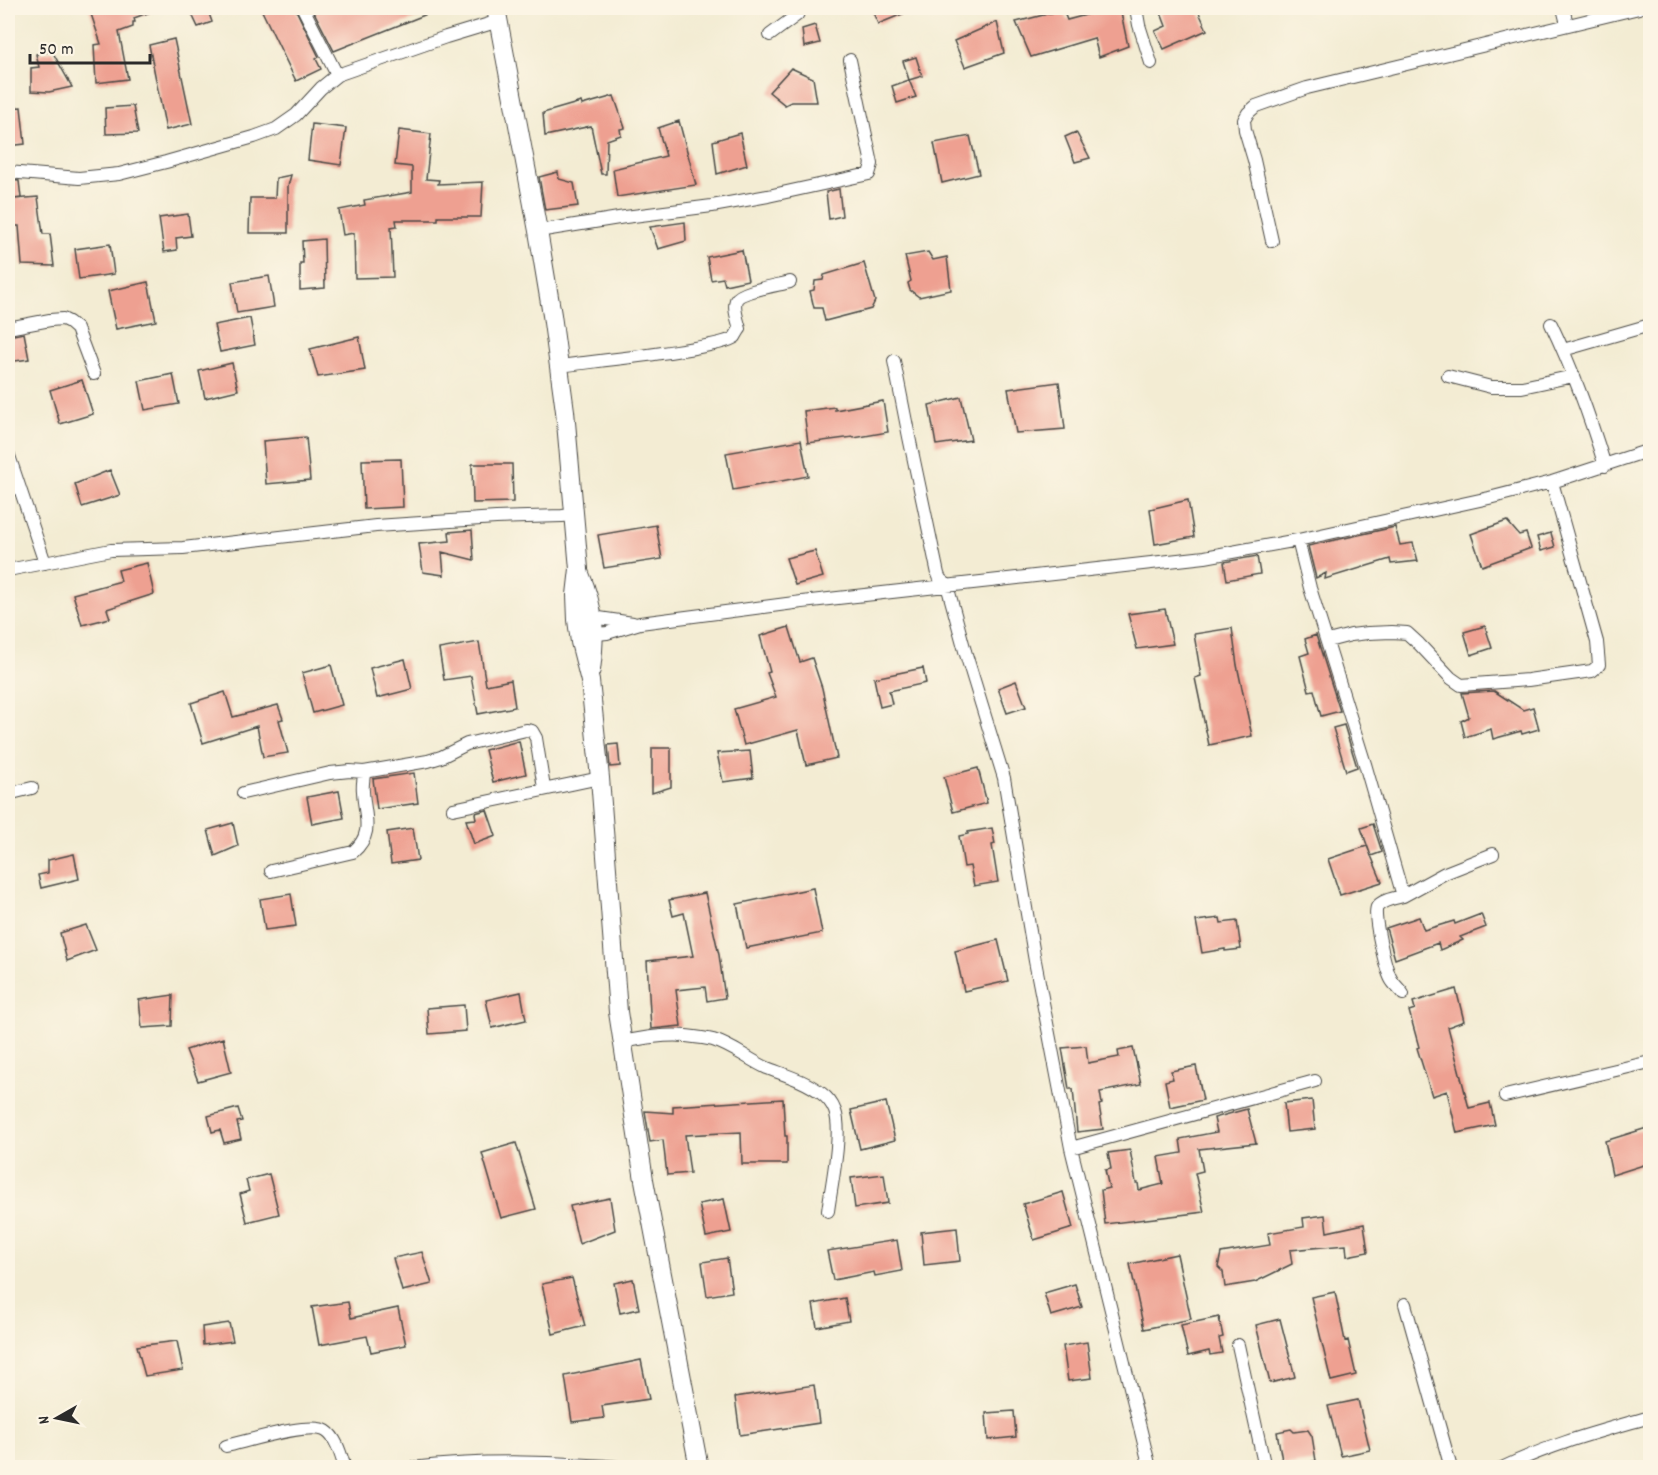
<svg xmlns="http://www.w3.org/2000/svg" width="1658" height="1475" font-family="Dekko,sans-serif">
	<rect width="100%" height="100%" fill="#fcf5e5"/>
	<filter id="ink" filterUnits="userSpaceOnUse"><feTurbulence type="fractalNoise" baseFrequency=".0167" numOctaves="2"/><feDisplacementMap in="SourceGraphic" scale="12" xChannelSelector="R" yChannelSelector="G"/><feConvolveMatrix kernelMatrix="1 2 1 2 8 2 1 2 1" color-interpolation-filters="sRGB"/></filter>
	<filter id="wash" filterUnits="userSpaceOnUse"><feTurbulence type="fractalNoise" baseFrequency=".008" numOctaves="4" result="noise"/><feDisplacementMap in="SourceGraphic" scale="24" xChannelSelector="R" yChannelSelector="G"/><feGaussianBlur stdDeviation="1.35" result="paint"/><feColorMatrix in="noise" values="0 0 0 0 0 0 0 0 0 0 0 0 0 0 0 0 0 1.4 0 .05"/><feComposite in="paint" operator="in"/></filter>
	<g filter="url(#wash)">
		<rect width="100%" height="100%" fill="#f3ecd3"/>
		<g id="blocks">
			<!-- building -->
			<path fill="#eea091" d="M89,8h67v2l-22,8 1,4h-2v5l-14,5 9,47 -32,4 -2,-38 7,-1z
				M189,8h18l5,14 -14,5z
				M271,8h24l24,49 -3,2 5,10 -25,12 -34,-70z
				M312,8h130l-108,43z
				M871,8h46l-39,16z
				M1112,8h8l8,38 -29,11 -5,-19 -63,19 -15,-35 47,-12 4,10z
				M1173,8h24l10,22 -43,19 -9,-18 11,-5 -5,-13z
				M997,22l7,31 -39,14 -11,-26z
				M815,25l5,18 -16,4 -2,-18z
				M174,39l18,85 -26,6 -17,-85z
				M52,51l20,36 -23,5 -18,-1v-23l8,-1 -3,-13z
				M916,57l6,19 -13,4 -6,-19z
				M791,68l22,10 4,24h-26l-6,3 -16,-13z
				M909,80l7,17 -19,6 -5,-17z
				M614,96l11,32 -5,1 1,6 -14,5 -1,34h-5l-10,-48 -46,10 -2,-23 38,-11 1,3z
				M133,106l5,27 -32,1 -1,-26z
				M21,107l4,37 -17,2v-38z
				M679,121l17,64 -79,12 -4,-28 53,-13 -8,-28z
				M312,124l34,4 -5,37 -33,-5z
				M399,130l32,4 -5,45 13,1 -1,4 45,-2 -2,35h-43v3h-42l1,6 -6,1 2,50 -38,1 -1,-45 -11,2 -4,-25 26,-5 -1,-5 48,-8v-25l-17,-2z
				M1076,132l14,26 -15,4 -10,-25z
				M740,133l7,32 -30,9 -4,-33z
				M970,136l9,38 -37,9 -8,-40z
				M558,172l1,7 15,4 4,23 -33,4 -6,-33z
				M291,175l-3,11v47h-39l1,-35h25l1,-20z
				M8,180l11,1 2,17 -7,1 24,-2 5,37h7l4,32 -32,-1 -3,-39h-7l-2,-27 -2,1z
				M839,189l3,27 -13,3 -3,-27z
				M188,214l3,22 -15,2 1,12 -13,2 -5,-34z
				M685,222l1,19 -28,8 -8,-22z
				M324,239l1,49 -25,2v-27h3l-1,-22z
				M110,244l4,30 -35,5 -4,-30z
				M742,250l6,30 -23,5 -2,-7 -12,2 -4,-23z
				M928,252l5,8 14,-3 4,33 -32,7 -9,-7 -2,-7 3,-2 -6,-25z
				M864,263l11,38 -4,8 -46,12 -3,-13h-8l-4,-17 4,-1 1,-9 8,-1 1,-5z
				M269,276l5,31 -37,6 -5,-31z
				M148,282l8,39 -40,8 -8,-38z
				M250,318l5,27 -35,7 -6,-27z
				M24,333l5,26 -21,3v-26z
				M359,337l6,33 -47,7 -8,-28z
				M232,363l6,27 -33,8 -6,-27z
				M173,374l6,30 -34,6 -6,-29z
				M82,380l11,34 -33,10 -10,-34z
				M1059,382l6,47 -49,4 -8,-44z
				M961,397l10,43 -35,5 -7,-40z
				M883,401l5,31 -34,6 -1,-1 -45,6 -4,-32 31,-4v3z
				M306,437l4,43 -44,4 -3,-43z
				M801,440l7,36 -75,14 -7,-37z
				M401,459l2,48 -39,2 -2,-49z
				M472,464h40l1,38 -40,1z
				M110,470l10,25 -38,12 -7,-23z
				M1188,500l6,37 -39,7 -5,-35z
				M1507,521l12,14 7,-2 5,15 -49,18 -11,-32z
				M656,525l6,34 -58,9 -6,-33z
				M1395,527l5,18 13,-2 5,18 -27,3 -1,-5 -65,20 1,-6 -10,5 -8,-32z
				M472,530l2,30 -32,-8 2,23 -21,-3 -4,-28 31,-3 -1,-9z
				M1551,533l4,14 -14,4 -4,-14z
				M815,551l8,26 -28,8 -9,-27z
				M1257,556l3,18 -33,6 -3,-18z
				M147,563l7,31 -47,15 3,9 -28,7 -9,-31 48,-13 -3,-11z
				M1165,609l8,35 -36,5 -9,-35z
				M1485,626l7,22 -21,7 -7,-23z
				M789,627l11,35 12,-4 10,30 15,70 -31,7 -8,-35 -54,15 -10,-36 42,-12 -9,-24 3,-1 -10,-36z
				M1232,628l5,37 15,71 -43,9 -14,-67 6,-2 -7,-42z
				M1316,635l24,76 -19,5 -7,-26 -5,1 -9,-35 9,-3 -4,-14z
				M479,642l7,43 25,-5 4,27 -37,7 -7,-38 -27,4 -5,-31z
				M405,659l7,30 -35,9 -7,-30z
				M331,665l11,40 -29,8 -11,-40z
				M923,668l3,15 -37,8 3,13 -12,3 -6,-29z
				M1016,681l10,26 -19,6 -9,-25z
				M1494,691l29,19 10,-3 6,22 -17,5 -1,-3 -28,8 -2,-10 -26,8 -4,-16 8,-4 -7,-24z
				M225,692l8,25 45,-12 5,14 -4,1 9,33 -25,4 -6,-31 -54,17 -12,-40z
				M1344,725l13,42 -11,4 -13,-43z
				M519,741l7,33 -33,8 -8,-32z
				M618,744l2,22 -10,1 -2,-22z
				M652,748h19v39l-19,6z
				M750,751l3,27 -30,4 -6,-29z
				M978,768l9,35 -34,9 -9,-35z
				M414,773l4,30 -41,6 -4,-30z
				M339,791l5,27 -32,6 -5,-27z
				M487,810l9,26 -22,8 -8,-24 10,-1 -1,-6z
				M233,823l5,23 -23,10 -7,-26z
				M1373,824l9,28 -11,4 -10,-28z
				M413,828l5,32 -27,4 -4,-32z
				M992,828l3,16 -3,1 6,37 -24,4 -4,-20 -6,1 -5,-31 9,-2v-2z
				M1367,846l15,36 -42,13 -12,-36z
				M74,854l5,25 -38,9 -3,-13 10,-2v-13z
				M813,888l9,45 -76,15 -9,-44z
				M705,893l14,62 6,43 -18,3 -2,-14 -29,3 5,36 -30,3 -4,-68 46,-5 -9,-43 -11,3 -4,-16z
				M291,894l5,32 -31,4 -5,-31z
				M1481,914l5,13 -26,10 3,3 -23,10 -2,-7 -43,16 -9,-31 33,-11 5,13 30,-9 1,3z
				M1220,918l1,5 16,-2 4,28 -16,2v-2l-23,4 -6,-32z
				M86,925l10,25 -29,11 -7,-28z
				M998,940l10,41 -44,10 -9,-40z
				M1456,989l8,32 -16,6 21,81 21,-5 5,22 -38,8 -10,-42 -15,5 -15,-48 2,-1 -10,-36 6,-2 -2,-7z
				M521,992l5,28 -34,8 -6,-28z
				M173,995l-1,31 -30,2 -3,-28z
				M464,1005l2,26 -37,3 -2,-26z
				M223,1038l8,34 -33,9 -12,-31z
				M1086,1046l2,17 31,-6 -1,-6 15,-3 8,36 -41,8 2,12 -3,1 4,24 -26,3 -4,-43h-4l-7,-41z
				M1196,1066l7,34 -33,7 -5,-26 8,-2 -2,-8z
				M783,1099l2,37h2v28h-45l-1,-32 -56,3 5,38 -23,2 -4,-35 -13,2 -5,-31 28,2v-7z
				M1312,1100l3,29 -28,3 -3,-29z
				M886,1102l9,38 -35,9 -9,-39z
				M238,1108l4,13 -5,1 4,17 -17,4 -4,-13 -8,2 -4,-16z
				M1247,1109l9,34 -57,6 4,22 -8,2 9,39 -99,12 -4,-34 8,-2 -4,-18 6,-1 -3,-16 22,-3 6,33h2l1,7 24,-6 -5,-27 24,-4 -2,-14 37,-7 -3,-14z
				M1650,1127v36l-38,12 -7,-34z
				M516,1143l20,66 -35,9 -19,-65z
				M269,1174l10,40 -32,8 -7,-28 9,-3 -3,-11z
				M884,1174l4,29 -33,5 -4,-30z
				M1063,1192l10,36 -39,12 -11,-36z
				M610,1198l5,32 -36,14 -9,-38z
				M724,1199l7,33 -25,5 -7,-33z
				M1325,1215l2,17 37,-8 4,28 -21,4 -1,-11 -56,5 2,14 -37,18 -30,5 -2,-15 -5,-5 3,-14 49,-8 -2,-12 36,-6 -1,-9z
				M957,1228l3,33 -36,4 -3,-33z
				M897,1240l5,31 -27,5 -1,-4 -41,8 -6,-29z
				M422,1252l10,32 -30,7 -9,-33z
				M1177,1254l14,65 -47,10 -14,-65z
				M727,1258l5,34 -25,4 -5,-34z
				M572,1278l13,48 -32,8 -11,-50z
				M633,1279l6,30 -19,4 -6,-30z
				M1075,1284l7,23 -31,9 -7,-23z
				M1335,1292l10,49 3,-1 8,35 -25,6 -20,-84z
				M845,1298l4,23 -32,6 -4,-23z
				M348,1302l3,16 47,-10 8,37 -35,7 -4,-16 -48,9 -7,-38z
				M1219,1317l4,20 -4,1 3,15 -12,2 -1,-4 -21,5 -7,-31z
				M1280,1319l15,58 -25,6 -14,-58z
				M229,1323l4,18 -30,4 -1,-18z
				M177,1341l6,29 -38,6 -8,-30z
				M1087,1342l5,36 -24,3 -5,-35z
				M641,1360l8,39 -47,7 2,12 -32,4 -7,-46z
				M814,1385l5,38 -79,12 -5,-38z
				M1358,1400l12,50 -29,6 -13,-50z
				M1014,1411l2,26 -28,3 -2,-27z
				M1291,1429l3,3 14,-2 4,6 4,25 -33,5 -6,-34z"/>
		</g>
	</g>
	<g filter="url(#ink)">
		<use href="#blocks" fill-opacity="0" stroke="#494844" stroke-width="1.5"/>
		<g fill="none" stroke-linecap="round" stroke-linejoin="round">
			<!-- street casing -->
			<g stroke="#494844" stroke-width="14">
				<path id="street" d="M303,8l34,67
					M1136,8l3,17 12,38
					M1563,8l4,16
					M770,35l27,-20 4,-7
					M8,172l71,6 40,-4 47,-12 88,-25 22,-8 20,-14 25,-27 16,-13 109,-38 53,-16
					M538,231l87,-14 87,-11 56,-10 101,-22 3,-10 -22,-104
					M1272,241l-18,-81 -9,-30 -1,-10 4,-7 8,-7 51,-18 332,-80
					M1551,324c22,46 39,93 54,142
					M8,328l42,-8 13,-1 6,3 8,7 17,45
					M1563,350l87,-25
					M894,361l15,76 29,137 2,5 7,6 18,66 39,127 31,183 36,187 79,320
					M559,366c27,-4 162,-17 176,-29 0,0 4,-7 5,-8 -2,-8 -7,-21 -4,-29 4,-9 44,-15 54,-18
					M1448,376l43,11h31l52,-11
					M8,453l37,110
					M1298,540l12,48 55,176 38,132c-8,2 -21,4 -26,11 -5,7 9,63 14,72 3,6 9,10 12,15
					M8,570l103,-20 72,-2 193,-22 120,-8 66,-2 12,-1
					M588,619l11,-1 34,5
					M587,635l20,-2 33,-10 162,-21 403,-45 93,-17 191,-42 63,-16 98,-32
					M1328,641l23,-6 17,-2 24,-1 15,1 12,11 32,34 10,7 67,-5 64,-9 7,-6 -2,-23 -45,-160
					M243,793l87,-20 20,-2 14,1 64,-11 13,-4 26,-13 59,-14 6,1 4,7 8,50
					M8,794l24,-6
					M453,809l147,-31
					M271,871l82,-19c22,-19 11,-36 10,-61 -1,-6 1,-13 1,-19
					M1403,896l42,-23 48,-19
					M622,1042c21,-4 43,-8 64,-6 9,1 19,2 27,4 20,6 36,20 54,28 18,7 39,13 54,25 7,5 11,10 14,18 8,22 -4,76 -7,100
					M1505,1096l145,-34
					M1071,1148l244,-67
					M1405,1304l46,164
					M1238,1345l27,123
					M226,1446c19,-4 84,-25 100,-15 11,7 15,25 19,37
					M412,1468c74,-9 148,-6 222,0
					M1502,1468c49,-24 96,-36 148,-51"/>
			</g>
			<!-- secondary casing -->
			<g stroke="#494844" stroke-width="20">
				<path id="secondary" d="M496,8l42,223 14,84 13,96 14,158 -3,26 1,25 3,22 10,39 10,97 18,234 26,168 55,288
					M580,574c15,36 16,58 11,96"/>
			</g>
			<!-- street -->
			<use href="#street" stroke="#fff" stroke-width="12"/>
			<!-- secondary -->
			<use href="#secondary" stroke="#fff" stroke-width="18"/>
		</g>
	</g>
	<!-- margin -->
	<rect width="1658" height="1475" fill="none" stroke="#fcf5e5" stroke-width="30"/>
	<!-- north arrow -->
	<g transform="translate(57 1418) rotate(261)" stroke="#fcf5e5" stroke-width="4.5" paint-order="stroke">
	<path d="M0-4.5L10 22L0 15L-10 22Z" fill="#2b2b2b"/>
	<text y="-9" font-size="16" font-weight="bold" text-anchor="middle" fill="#2b2b2b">N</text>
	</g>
	<!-- scale -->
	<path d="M30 54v9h120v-9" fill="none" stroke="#2b2b2b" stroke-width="3"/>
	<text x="39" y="54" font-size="18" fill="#2b2b2b" stroke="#fcf5e5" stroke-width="4.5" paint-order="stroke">50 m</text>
</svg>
